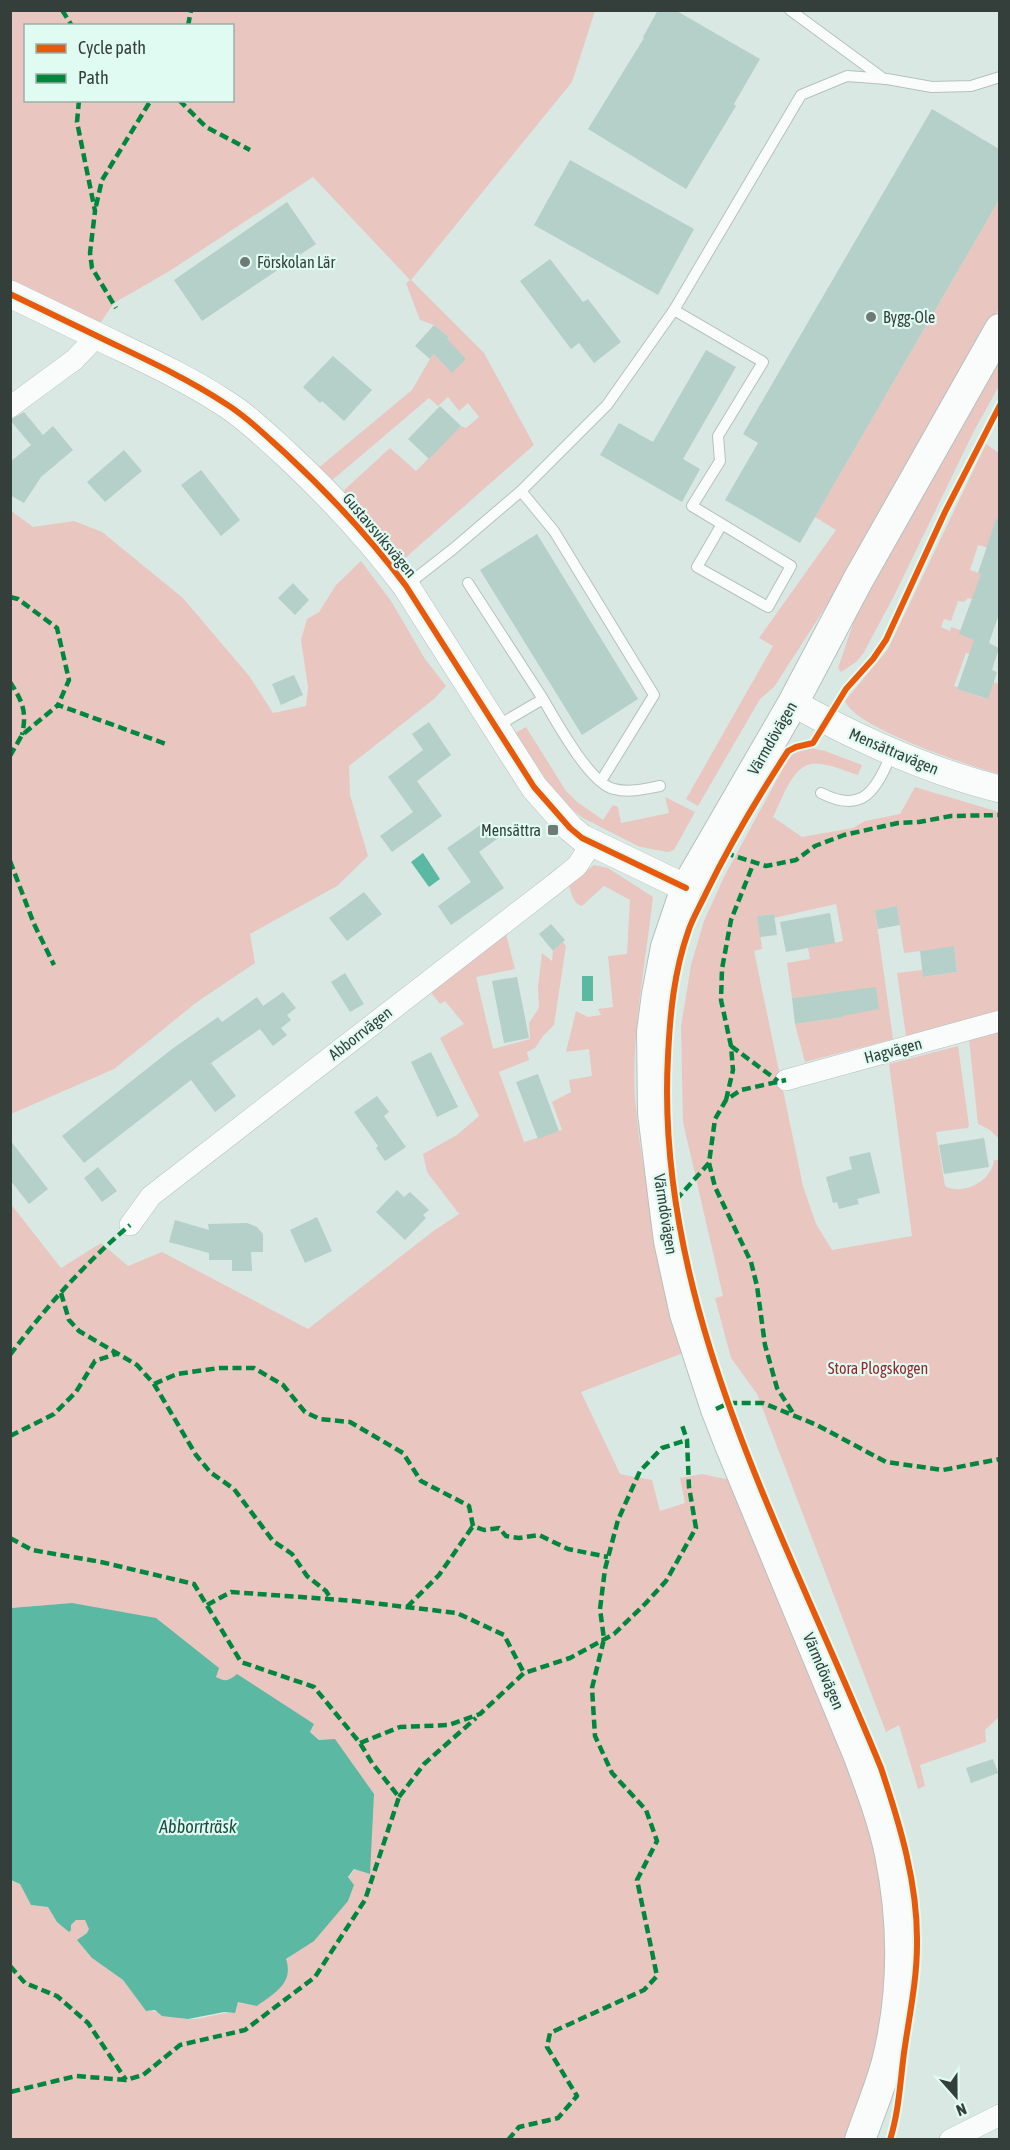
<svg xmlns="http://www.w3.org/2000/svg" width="1010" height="2150" font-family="'Asap Condensed',sans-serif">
	<rect width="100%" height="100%" fill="#d9e8e3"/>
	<!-- green -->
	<path fill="#eac6c1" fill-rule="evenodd" d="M10,11h585l-23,71 -161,198 73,73 50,92 -130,114 -62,-67 48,-44 26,23 45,-45 5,2 13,-11 -11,-14 -9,8 -11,-14 -10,9 -9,-8 -99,84 -13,-13 95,-79 18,-31 19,-22 -15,-12 -14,-5 -14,-37 4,-3 -97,-103 -145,95 -54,31 -13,19h-9l-81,-39zM26,26h206v74h-206z
		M999,200v108l-27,51 -118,204 -80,124 -14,12 -62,107 -12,-7 87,-153 -14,-8 77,-108 -21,-13z
		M999,359v27l-25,45 -80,165 -31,58 -7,8 -15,10 -3,-4 17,-50z
		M986,444l13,9v95l-5,-2 -1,3 -15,-4 -8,25 29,10v6l-7,-2 -13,17 -11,-3 -4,4 -6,-1 -7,20 -7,-2 -3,8 9,4 1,-4 30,10 -6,18 -9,-2 -12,33 4,1 -1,2 30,10 6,-17 6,2v90c-29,-8 -144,-46 -154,-73l43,-52z
		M10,510l23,17 41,-6 28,11 81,66 67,79 23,36 33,-7 2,-19 -7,-47 6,-21 12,-7 17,-27 25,-24 30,40 34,58 21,27 -12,13 -85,67 1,29 18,61 -31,30 -87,48 5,29 -58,39 -83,67 -103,45z
		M526,727l40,64 10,10 27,19 10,-15 5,2 3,16 48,-10 -4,-16 30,15 -21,38 -6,2 -28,-5 -57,-29 -17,-13 -14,-15 -37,-57z
		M811,748l14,3 37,14 -4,10c-13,-4 -32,-13 -47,-11 -20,4 -29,36 -38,53l29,20 51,-9 12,-7 35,-7 15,-27 84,25v199l-93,25 -9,-63 25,-3 2,7 33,-5 -3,-25 -50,6 -7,-47 -22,4 18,129 -88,23 -10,-38 47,-7 -3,-25 -47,6 -5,-35 23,-4 -2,-11 35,-7 -7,-37 -62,14 -1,-4 -15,2 4,33 -8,2 49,235 13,38 16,26 80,-14 -23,-172 69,-18 11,80 -2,2 -31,4 9,54c18,10 47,-5 49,-26h5v557l-14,13 1,12 -66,23 5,21 -7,3 -19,-64 -13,7 -129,-338 -26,-36 -16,-60 8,-2 -40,-174 -2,-95 10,-62 13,-44 20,-44 63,-116 9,-11z
		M594,865l14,3 45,29c-7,63 -22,138 -18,200 6,84 30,173 48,256l-102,39 39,82 32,6 8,31 25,-8 -5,-25 22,-4 28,6 55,129 80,201 18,72 3,67 -2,65 -12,61 -27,64h-834v-259l9,4 11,21 17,2 9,15 14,3 5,-5h9l5,9 -3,4 -6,4 11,21 31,22 23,31c15,-1 27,7 42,8 15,1 30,-7 46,-6l4,-11 56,-49 61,-84 14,5 -49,-134 -10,-8 4,-8 -84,-44 -6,1 -152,-78 -61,5 -1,-405 51,65 40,-25 27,23 34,-14 146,77 124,-97 27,-18 -32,-42 -4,-18 34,-19 22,-19 -39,-78 24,-14 -19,-23 -5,3 -11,-14 77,-56 9,35 -39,8 17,72 37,-10 -1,-16 10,-15 -1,-21 4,-34 10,8 1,-10 10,-9 3,4 -12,79 -11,11 -8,12 -8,4 2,8 -30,12 25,70 38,-12 -10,-28 19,-10 -2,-12 23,-4 -3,-27 -23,3 10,-41 12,6 13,-2 -3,-6 15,-2 -5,-51 19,-2 3,-54 -26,-14 -22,20c-9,-3 -10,-11 -13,-20z
		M999,1032l1,2 -1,105 -9,-9 -12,-6 -9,-85z"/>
	<!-- water -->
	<path fill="#5ab8a3" d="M423,853l17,26 -11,8 -18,-25z
		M582,976h11v25h-11z
		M72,1603l84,15 63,50 -3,9c9,5 13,4 21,-3l77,50 -4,8 9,8 16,-1 39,55 -4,80 -16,-5 -6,8 6,8 -6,16 -34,40 -28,18c8,24 -11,34 -29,47l-19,-4 -3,11 -11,-1 -36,7 -26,-3 -7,-6 -9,1 -23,-31 -31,-22 -15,-18 10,-7 2,-4 -4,-9h-9l-5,5v5l-2,2 -12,-10 -9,-15 -17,-2 -11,-21 -9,-4v-272z"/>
	<!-- building -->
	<path fill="#b4d0c8" d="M658,10h17l85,49 -26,45 2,2 -50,83 -98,-60 56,-91 -1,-1z
		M932,109l67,40v51l-199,343 -75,-43 33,-57 -15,-9z
		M570,160l124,69 -36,66 -124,-70z
		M287,202l29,42 -114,77 -28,-41z
		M550,259l33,43 5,-3 33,43 -27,21 -15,-20 -8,6 -51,-68z
		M434,325l15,12 -2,2 19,20 -14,14 -18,-19 -4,5 -15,-13z
		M706,350l30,17 -53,92 17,10 -18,33 -82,-47 19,-32 34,19z
		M333,356l39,34 -28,31 -22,-20 -2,2 -17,-16z
		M440,406l21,20 -32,33 -21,-20z
		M24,412l19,23 10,-9 20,24 -32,27 -17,26 -14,-8v-33l21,-17 -21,-25z
		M124,450l18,21 -37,31 -18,-20z
		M201,470l39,50 -19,16 -40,-51z
		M996,519l3,1v94l-10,29 10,5 -7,22 5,2 -9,27 -31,-10 17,-49 -15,-6 22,-60 -3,-1z
		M537,534l101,165 -56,36 -102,-165z
		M293,583l16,17 -14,15 -17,-17z
		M294,675l9,20 -22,10 -9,-21z
		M429,722l22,33 -34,26 25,35 -50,36 -12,-16 33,-24 -25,-35 35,-27 -11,-16z
		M485,822l12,17 -18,13 25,36 -53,37 -13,-19 33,-24 -24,-34z
		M364,892l18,22 -35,27 -18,-23z
		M897,906l3,19 -22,4 -3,-19z
		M830,913l5,30 -49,9 -6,-30z
		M774,914l3,21 -17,2 -3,-21z
		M551,924l14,16 -12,11 -14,-17z
		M954,946l3,26 -34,5 -3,-26z
		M345,973l19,31 -14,8 -19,-30z
		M517,977l12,61 -25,5 -12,-62z
		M876,987l3,22 -37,7 1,1 -48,7 -3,-26z
		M283,992l13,16 -9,7 4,5 -10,8 6,7 -14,11 -13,-17 -49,34 25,33 -21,16 -24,-32 -107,83 -22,-27 110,-87 46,-32 4,5 35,-25 6,9z
		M431,1052l27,55 -21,10 -26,-55z
		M538,1074l21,57 -21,8 -22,-57z
		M377,1096l12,16 -5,4 22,31 -21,14 -9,-13 2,-2 -24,-34z
		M984,1138l5,29 -45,7 -5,-29z
		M10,1140l38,49 -19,15 -19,-24z
		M870,1152l10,41 -23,6 2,5 -20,5 -2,-7 -4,1 -7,-26 26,-8 -3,-12z
		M98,1167l19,24 -15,11 -18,-24z
		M397,1190l7,7 6,-5 19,18 -6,5 3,3 -21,22 -29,-28z
		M317,1217l15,34 -27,12 -15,-33z
		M175,1220l34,10 -1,-6 39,-1 10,4 6,7v18h-12l1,19h-20v-11h-23v-7l-40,-11z
		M993,1759l5,14 -27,10 -5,-15z"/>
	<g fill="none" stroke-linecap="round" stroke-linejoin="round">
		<!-- service casing -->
		<g stroke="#b5c1bd" stroke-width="12">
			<path id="service" d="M790,10l94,69
				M674,310l89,52 -45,74 2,25 -28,45 99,60 -23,41 -71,-40 25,-43
				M521,491l33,40 100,164 -53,86
				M468,583l75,116
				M407,585l46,-36 68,-58 86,-86 67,-95 127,-215 46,-19 40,3 45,8 39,-1 29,-9
				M497,726l46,-27c13,22 47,85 71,90 15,4 31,0 46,-3
				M821,793c43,22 55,-4 71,-40"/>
		</g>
		<!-- minor casing -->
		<g stroke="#b5c1bd" stroke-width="22">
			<path id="minor" d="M10,407l64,-47 23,-24
				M786,1080l214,-59
				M130,1225l21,-29 406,-314 20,-16 15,-23
				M950,2140l50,-25"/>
		</g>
		<!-- tertiary casing -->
		<g stroke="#b5c1bd" stroke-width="28">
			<path id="tertiary" d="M10,294c29,14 58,28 87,42 43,21 86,40 126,66 23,14 43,34 63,52 44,41 84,84 120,132l128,201 36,41 12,10 104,50
				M793,703c65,36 134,68 207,86"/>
		</g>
		<!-- secondary casing -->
		<g stroke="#b5c1bd" stroke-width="32">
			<path id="secondary" d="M860,2140c9,-26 20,-52 27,-78 17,-69 17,-139 3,-208 -7,-34 -20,-68 -32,-100l-128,-309 -14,-36 -31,-95 -16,-73 -5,-39 -11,-89 -1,-81 5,-38 9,-47 20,-59 107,-185 65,-123 142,-251"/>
		</g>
		<!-- service -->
		<use href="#service" stroke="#f9fcfb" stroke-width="10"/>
		<!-- minor -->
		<use href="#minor" stroke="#f9fcfb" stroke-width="21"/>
		<!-- tertiary -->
		<use href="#tertiary" stroke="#f9fcfb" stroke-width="27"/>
		<!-- secondary -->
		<use href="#secondary" stroke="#f9fcfb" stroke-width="30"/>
		<!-- quiet -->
		<path stroke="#00873e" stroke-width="4.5" stroke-dasharray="9 4.5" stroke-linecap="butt" d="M62,10l10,16
			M188,26l3,-16
			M79,100l-2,22 18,89 -5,42 2,15 24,40
			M179,100l27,27 44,23
			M96,206l6,-26 49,-80
			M10,597l8,2 39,29 12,52 -11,25
			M10,682c13,20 17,30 12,53
			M10,756l12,-21 36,-30 108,39
			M725,853l41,13 30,-6 19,-14 29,-11 54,-12 21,-1 32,-6 49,-1
			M10,861l24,63 20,41
			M731,1046l47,35
			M726,1100l7,-30 -2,-24 -10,-46 1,-31 9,-49 23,-58
			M709,1163l6,24 36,75 6,24 8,59 12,43 18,28
			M676,1200l33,-37 6,-44 11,-19 15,-10 45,-10
			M61,1293l8,27 10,11 58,34 17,19 42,71 14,17 24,17 39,52 19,13 15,22 19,15 5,8
			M10,1355c36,-48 74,-91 120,-130
			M154,1384l23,-10 42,-6h35l29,17 22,27 15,7 30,3 53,31 18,28 48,25 4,20 11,4 15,-2 7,8 13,2 20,-3 29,14 40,8
			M716,1409l13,-6h34l54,22 69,37 57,8 57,-11
			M10,1436l44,-22 22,-22 19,-31 21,-7
			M10,1538l22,12 69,12 93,22 47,78 73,25 46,56 12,20 27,34 -34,103 -50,77 -70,53 -65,15 -37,30 -17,5 -50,-4 -66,16
			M207,1605l24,-13 124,9 102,12 47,22 20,38
			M407,1607l32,-32 34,-49
			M360,1743l40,-16 49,-2 31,-11 44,-41 46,-15 44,-24 31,-30 21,-23 30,-53 -7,-41 -2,-47 -6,-18
			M399,1797l25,-33 52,-46
			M10,1966l15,17 32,13 31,27 38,57
			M508,2140l11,-13 39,-9 19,-22 -30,-49 3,-14 94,-43 13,-14 -20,-96 20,-39 -11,-31 -34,-37 -17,-37 -3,-48 12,-49 -4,-30 5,-40 13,-49 22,-49 22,-23 25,-8"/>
		<!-- cycleway casing -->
		<g stroke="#e0fbf2" stroke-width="10">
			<path id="cycleway" d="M10,294c29,14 58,28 87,42 43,21 86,40 126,66 23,14 43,34 63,52 44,41 84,84 120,132l128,201 36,41 12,10 104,50
				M890,2140c9,-29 10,-57 14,-87 5,-36 13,-72 13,-109 1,-60 -17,-119 -36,-176 -92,-227 -227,-460 -213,-712 2,-42 6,-84 20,-124 4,-13 12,-26 18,-39 24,-49 52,-96 82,-142l8,-4 17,-4 33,-54 27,-30 13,-19 59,-128 55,-107"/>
		</g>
		<!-- cycleway -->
		<use href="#cycleway" stroke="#e8590c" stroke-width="6"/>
	</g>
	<!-- markers -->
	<g fill="#6e7a76" stroke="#e0fbf2" stroke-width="2">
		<circle cx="245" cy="262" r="6"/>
		<circle cx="871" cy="317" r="6"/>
		<rect x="547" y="824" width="12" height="12" rx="3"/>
	</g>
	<g text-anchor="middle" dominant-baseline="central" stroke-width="4.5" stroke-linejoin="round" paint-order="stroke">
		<!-- poi labels -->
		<g font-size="16" fill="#343f3b" stroke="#e0fbf2" text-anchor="start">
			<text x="257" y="262">Förskolan Lär</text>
			<text x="883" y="317">Bygg-Ole</text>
			<text x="541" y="830" text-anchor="end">Mensättra</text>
		</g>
		<!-- street labels -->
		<g font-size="16" fill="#343f3b" stroke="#e0fbf2">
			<text transform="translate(380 535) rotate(50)">Gustavsviksvägen</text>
			<text transform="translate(772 738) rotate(-60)">Värmdövägen</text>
			<text transform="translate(894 751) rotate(23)">Mensättravägen</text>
			<text transform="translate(360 1033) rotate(-38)">Abborrvägen</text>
			<text transform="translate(893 1050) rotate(-15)">Hagvägen</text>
			<text transform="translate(666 1214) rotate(81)">Värmdövägen</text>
			<text transform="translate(824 1671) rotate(67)">Värmdövägen</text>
		</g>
		<!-- park labels -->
		<g font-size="16" fill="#94262c" stroke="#e0fbf2">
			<text x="878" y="1368">Stora Plogskogen</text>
		</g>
		<!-- water labels -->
		<g font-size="18" font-style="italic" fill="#1a4c40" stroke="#e0fbf2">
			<text x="198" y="1826">Abborrträsk</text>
		</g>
	</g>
	<!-- border -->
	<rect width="1010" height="2150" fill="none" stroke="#343f3b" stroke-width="24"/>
	<!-- legend -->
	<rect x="24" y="24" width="210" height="78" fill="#e0fbf2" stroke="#9bb0a9" stroke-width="1.5"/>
	<rect x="36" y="44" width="30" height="9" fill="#e8590c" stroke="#9bb0a9" stroke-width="1.5"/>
	<text x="78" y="54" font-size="18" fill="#343f3b">Cycle path</text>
	<rect x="36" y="74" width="30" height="9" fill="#00873e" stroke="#9bb0a9" stroke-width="1.5"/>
	<text x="78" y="84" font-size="18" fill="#343f3b">Path</text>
	<!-- north arrow -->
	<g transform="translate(956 2096) rotate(159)" stroke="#e0fbf2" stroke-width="4.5" paint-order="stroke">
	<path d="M0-4.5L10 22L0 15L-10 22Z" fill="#343f3b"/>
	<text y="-9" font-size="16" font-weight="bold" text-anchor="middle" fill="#343f3b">N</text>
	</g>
</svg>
